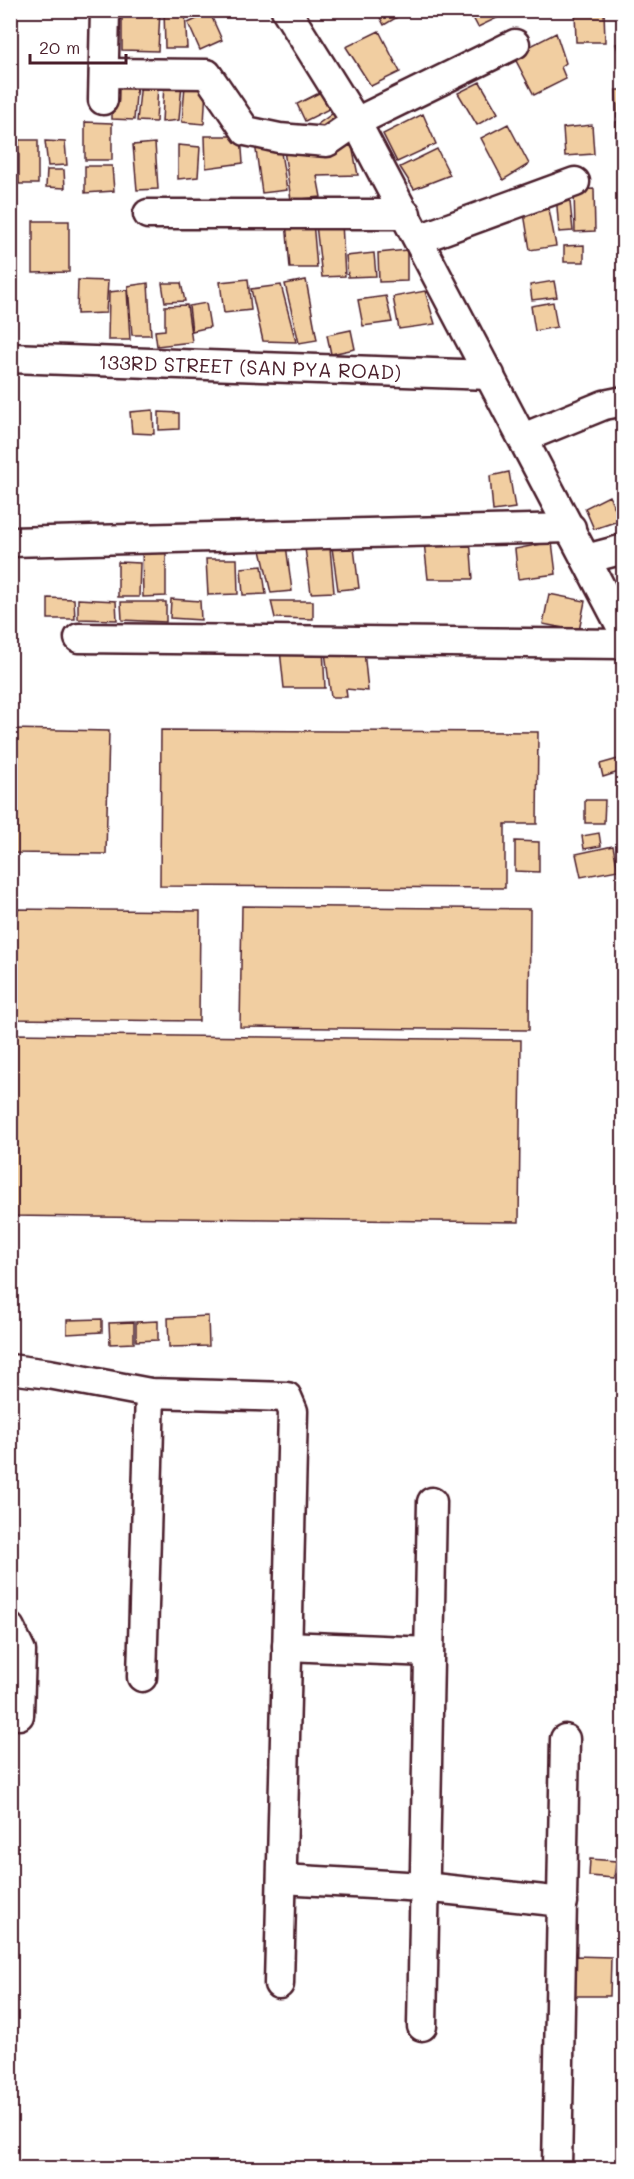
<svg xmlns="http://www.w3.org/2000/svg" width="634" height="2179" font-family="Mali,sans-serif">
	<rect width="100%" height="100%" fill="#fff"/>
	<filter id="ink" filterUnits="userSpaceOnUse"><feTurbulence type="fractalNoise" baseFrequency=".0167" numOctaves="2"/><feDisplacementMap in="SourceGraphic" scale="12" xChannelSelector="R" yChannelSelector="G"/><feConvolveMatrix kernelMatrix="1 2 1 2 8 2 1 2 1" color-interpolation-filters="sRGB"/></filter>
	<g filter="url(#ink)">
		<!-- building -->
		<path fill="#f1cea1" stroke="#4a1f2b" stroke-width="1.5" d="M122,10h38l-2,41 -36,-1z
			M164,10h21l2,38h-22z
			M376,10h33l-25,15z
			M469,10h24l4,8 -19,9z
			M575,11h29l1,31h-29z
			M210,13l12,27 -22,10 -12,-27z
			M379,31l21,41 -29,14 -25,-39z
			M556,33l10,30 -5,4 5,12 -32,16 -21,-40z
			M624,41v29l-8,-26z
			M112,82h25l-3,38 -22,-1z
			M141,82l17,2 -2,38 -19,-1z
			M480,82l18,31 -21,12 -19,-32z
			M182,83l-3,37 -17,2 2,-38z
			M185,85l21,2 -2,37 -22,-2z
			M616,90h8v27h-7z
			M323,91l8,17 -26,13 -8,-17z
			M339,109l8,12 -21,15 -8,-12z
			M423,114l13,30 -39,18 -14,-28z
			M624,121v20l-8,1v-20z
			M85,122l27,1v37h-27z
			M508,124l21,40 -26,16 -22,-42z
			M592,125l2,29 -29,2 -2,-28z
			M205,136h36l2,27 -37,5z
			M19,140h19v44h-19z
			M279,140l8,50 -25,3 -7,-50z
			M45,141l20,1 2,23 -19,1z
			M155,143l3,46 -21,1 -4,-45z
			M178,145l22,2 -2,30 -20,2z
			M352,146l6,29 -41,1 4,21 -30,3 -7,-50z
			M437,149l13,26 -36,14 -14,-22z
			M85,166h27l2,25 -29,2z
			M47,170h17l1,18 -19,-1z
			M594,189l1,42 -20,1 -1,-42z
			M569,192l4,39 -14,1 -3,-38z
			M549,209l7,37 -26,4 -6,-37z
			M33,221h36v51l-36,1z
			M313,221l4,47h-27l-4,-46z
			M342,223l3,53 -23,1 -6,-52z
			M584,245v17h-20v-16z
			M407,250v31l-28,1 -1,-29z
			M374,253l2,23 -28,1 -2,-21z
			M248,279l3,31 -27,3 -4,-31z
			M78,280l30,1 -2,32 -29,1z
			M306,280l11,60 -18,3 -14,-59z
			M554,281l3,16 -25,3 -2,-15z
			M148,283l3,52h-19l-4,-49z
			M162,283h19l4,18 -20,1z
			M281,285l15,57 -33,-1 -12,-52z
			M127,290l3,50h-22l1,-48z
			M425,291l10,33 -36,5 -6,-32z
			M386,296l6,26 -29,4 -5,-26z
			M553,302l4,25 -22,4 -4,-25z
			M206,303l4,24 -18,4 -3,-25z
			M187,305l5,37 -35,4 -2,-15 10,-1v-24z
			M351,330l4,19 -24,5 -4,-19z
			M153,410l1,24 -22,-1 -2,-21z
			M159,412l20,1v16l-20,1z
			M509,472l6,36 -22,3 -3,-35z
			M609,496l12,24 -27,9 -9,-21z
			M470,538l3,41h-45l-4,-37z
			M353,540l6,48 -21,2 -7,-49z
			M552,542l4,32 -38,5 -3,-30z
			M142,545h24v51l-23,1z
			M286,545l6,46 -21,2 -11,-47z
			M305,548h25l4,44 -23,1z
			M206,559h31l1,35 -30,1z
			M118,562l22,1 -1,34h-21z
			M262,566l4,28 -23,1 -2,-27z
			M549,594l36,7 -6,30 -36,-7z
			M48,598l26,1 1,20h-27z
			M78,599l38,2 1,19 -39,-1z
			M171,599l29,2 1,19 -31,-2z
			M271,601h42v18l-38,-1z
			M121,602h45v20l-44,-2z
			M323,648l2,40h-41l-4,-38z
			M364,651l4,40 -22,-2 1,8h-16l-6,-45z
			M10,729l99,2 -3,123 -96,-1z
			M161,730l377,2 -1,92h-32v64l-345,-2z
			M618,759l4,12 -19,6 -3,-13z
			M585,800h20l-1,23h-19z
			M599,833l2,13 -17,3 -2,-13z
			M515,841l24,1v30l-24,-1z
			M613,846l5,24 -37,7 -5,-23z
			M242,906l288,3 -1,121 -289,-3z
			M10,909l190,2 -1,110 -189,-2z
			M10,1034l511,6 -2,182 -509,-6z
			M208,1316l1,30 -40,1 -1,-29z
			M102,1319v13l-35,2v-14z
			M158,1321v19l-22,1v-19z
			M134,1322v21l-24,1 -1,-21z
			M590,1859l26,2 -2,17 -25,-2z
			M574,1956l37,1 -1,39h-36z"/>
		<g fill="none" stroke-linecap="round" stroke-linejoin="round">
			<!-- minor casing -->
			<g stroke="#4a1f2b" stroke-width="33">
				<g id="minor">
					<path d="M286,10l70,112 268,510"/>
					<path d="M104,73l103,1 39,57 33,7 48,4 29,-20 159,-78"/>
					<path d="M103,100l2,-90"/>
					<path d="M148,214h258"/>
					<path d="M419,239l156,-57"/>
					<path id="s1" d="M10,358l480,17"/>
					<path d="M523,438l81,-33 20,-4"/>
					<path d="M10,542l561,-14"/>
					<path d="M586,559l38,-10"/>
					<path d="M79,638l545,6"/>
					<path d="M10,1369l39,5 101,19 137,4 6,14 -14,573"/>
					<path d="M10,1628l11,23 -2,64"/>
					<path d="M287,1646l142,6"/>
					<path d="M142,1677l8,-284"/>
					<path d="M282,1879l142,8 139,15"/>
					<path d="M422,2026l10,-524"/>
					<path d="M557,2168l8,-429"/>
				</g>
			</g>
			<!-- minor -->
			<use href="#minor" stroke="#fff" stroke-width="28"/>
		</g>
	</g>
	<g text-anchor="middle" dominant-baseline="central" stroke-width="4.5" stroke-linejoin="round" paint-order="stroke">
		<!-- street labels -->
		<g font-size="20" fill="#4a1f2b" stroke="#fff">
			<text stroke="none"><textPath href="#s1" startOffset="240">133RD STREET (SAN PYA ROAD)</textPath></text>
		</g>
	</g>
	<!-- margin -->
	<rect width="634" height="2179" fill="none" stroke="#fff" stroke-width="36"/>
	<rect x="18" y="18" width="598" height="2143" fill="none" stroke="#4a1f2b" stroke-width="2" filter="url(#ink)"/>
	<!-- scale -->
	<path d="M30 54v9h96v-9" fill="none" stroke="#4a1f2b" stroke-width="3"/>
	<text x="39" y="54" font-size="18" fill="#4a1f2b" stroke="#ffffff" stroke-width="4.5" paint-order="stroke">20 m</text>
</svg>
